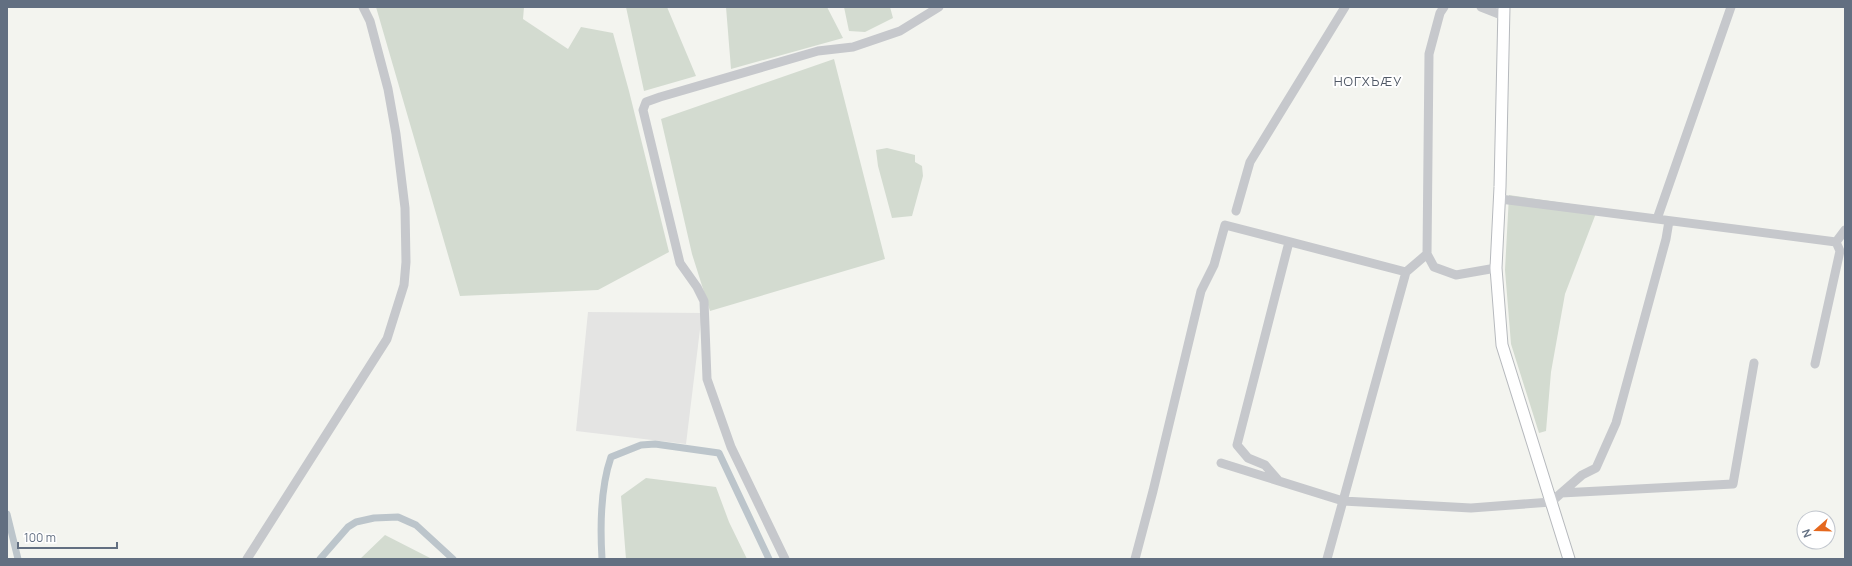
<svg xmlns="http://www.w3.org/2000/svg" width="1852" height="566" font-family="Manrope,sans-serif">
	<rect width="100%" height="100%" fill="#f3f4ef"/>
	<!-- built -->
	<path fill="#e4e4e3" d="M588,312l114,1 -16,131 -110,-13z"/>
	<!-- green -->
	<path fill="#d3dbd0" d="M376,7h148l-1,12 45,30 13,-22 32,6 16,58 40,161 -71,38 -138,6z
		M626,7h41l29,69 -52,15z
		M726,7h101l16,31 -112,31z
		M844,7h46l3,11 -28,14 -16,-1z
		M834,59l51,200 -175,52 -18,-57 -31,-135z
		M887,148l28,7v7l7,4 1,10 -11,40 -20,2 -14,-52 -2,-16z
		M1509,195l89,13 -33,86 -14,78 -5,59 -7,2 -28,-89 -6,-74z
		M646,478l70,9 13,35 18,37h-121l-5,-63z
		M385,535l47,24h-72z"/>
	<g fill="none" stroke-linecap="round" stroke-linejoin="round">
		<!-- canal -->
		<path stroke="#bcc5cb" stroke-width="7" d="M7,514l11,45
			M320,559l28,-32 8,-5 18,-4 24,-1 18,8 37,34
			M602,559c-2,-33 -2,-70 9,-102l30,-12 14,-1 64,9 50,106"/>
		<!-- major casing -->
		<g stroke="#b6b9bd" stroke-width="13">
			<path id="major" d="M1504,7l-4,180 -4,81 6,77 67,214"/>
		</g>
		<!-- minor -->
		<path stroke="#c6c8cc" stroke-width="9" d="M1444,7l-4,6 -11,41 -2,200 7,13 22,8 40,-7
			M1481,7l23,9
			M1500,199l336,43
			M1236,211l14,-49 95,-155
			M1657,219l74,-212
			M1836,242l9,-12
			M1815,364l25,-113 -4,-9
			M1221,463l122,38 128,7 80,-6 31,-27 14,-7 20,-45 50,-184 3,-18
			M1278,480l-13,-15 -17,-7 -11,-13 52,-203
			M1561,493l172,-9 21,-121
			M247,559l140,-220 17,-54 2,-23 -1,-54 -9,-74 -8,-45 -18,-68 -7,-14
			M785,559l-54,-112 -24,-68 -3,-78 -7,-14 -17,-24 -37,-153 3,-8 14,-5 158,-46 35,-4 47,-16 39,-24
			M1135,559l18,-68 48,-200 13,-26 11,-40 181,47
			M1327,559l79,-287 21,-18"/>
		<!-- major -->
		<use href="#major" stroke="#fff" stroke-width="11"/>
	</g>
	<g text-anchor="middle" dominant-baseline="central" stroke-width="4" stroke-linejoin="round" paint-order="stroke">
		<!-- quarter labels -->
		<g font-size="13" letter-spacing="1" fill="#505966" stroke="#fff">
			<text x="1368" y="81">НОГХЪÆУ</text>
		</g>
	</g>
	<!-- border -->
	<rect width="1852" height="566" fill="none" stroke="#626f81" stroke-width="16"/>
	<!-- north arrow -->
	<g transform="translate(1816 530) rotate(250)"><circle r="19" fill="#ffffff" stroke="#c0c5cd"/>
	<path d="M0-3L7 15L0 10L-7 15Z" fill="#e5681e"/>
	<text y="-6" font-size="11" font-weight="bold" text-anchor="middle" fill="#626f81">N</text>
	</g>
	<!-- scale -->
	<path d="M18 542v6h99v-6" fill="none" stroke="#626f81" stroke-width="2"/>
	<text x="24" y="542" font-size="12" fill="#626f81" stroke="#ffffff" stroke-width="3" paint-order="stroke">100 m</text>
</svg>
